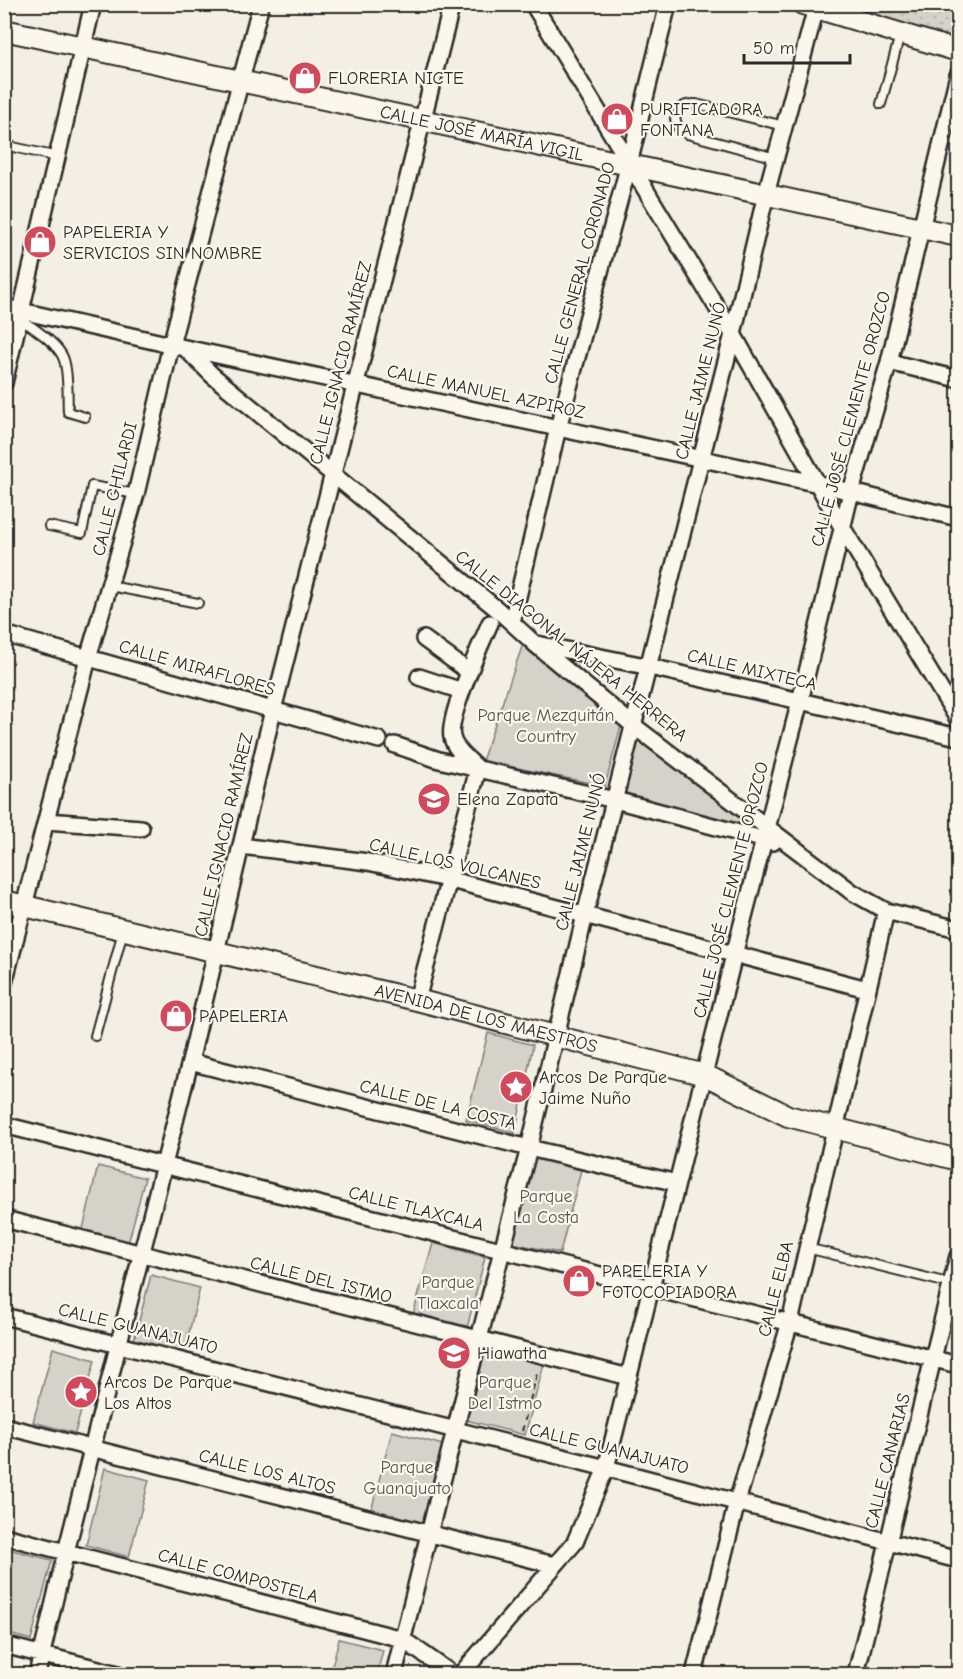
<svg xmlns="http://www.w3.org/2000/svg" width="963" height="1679" font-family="'Comic Neue',sans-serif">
	<defs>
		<pattern id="grass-dots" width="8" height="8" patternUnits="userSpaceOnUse" patternTransform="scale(1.5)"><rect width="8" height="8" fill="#d5d2c9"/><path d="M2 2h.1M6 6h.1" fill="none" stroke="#b7b4ad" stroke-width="1.8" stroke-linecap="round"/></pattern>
	</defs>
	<rect width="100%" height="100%" fill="#f3efe4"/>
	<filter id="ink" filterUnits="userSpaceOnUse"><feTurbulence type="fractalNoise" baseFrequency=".0167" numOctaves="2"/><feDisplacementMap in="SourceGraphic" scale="12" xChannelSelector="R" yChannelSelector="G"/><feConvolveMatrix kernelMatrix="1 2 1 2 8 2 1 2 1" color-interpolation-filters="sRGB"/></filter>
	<g filter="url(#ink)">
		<!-- grass -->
		<path fill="url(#grass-dots)" stroke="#807e7a" stroke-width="1.5" d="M831,5h127v11l-7,25z"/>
		<!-- park -->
		<path fill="#d5d2c9" stroke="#807e7a" stroke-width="1.5" d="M523,644l98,82 -16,60 -123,-25z
			M637,736l125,91 -1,6 -138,-41z
			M488,1033l45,12 -18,88 -49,-13z
			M532,1157l49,13 -21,83 -48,-10z
			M98,1166l47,12 -17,66 -46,-11z
			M433,1243l52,14 -18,71 -54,-13z
			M151,1275l49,13 -16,65 -50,-13z
			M53,1348l42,12 -20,73 -42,-11z
			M485,1350l59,14 -19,71 -59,-15z
			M392,1431l51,14 -21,80 -51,-14z
			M105,1468l44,12 -20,77 -43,-12z
			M4,1548l48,12 -21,80 -26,-7z
			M339,1639l44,11 -6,24h-47z"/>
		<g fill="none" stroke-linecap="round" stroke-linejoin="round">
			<!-- service casing -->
			<g stroke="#2b2b2b" stroke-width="12">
				<path id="service" d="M881,104l19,-69
					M4,145l54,12
					M776,158l-89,-24 -8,-5 -4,-10c4,-12 8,-15 21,-15l88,22
					M19,319c13,7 41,26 45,41 5,16 3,36 4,52l17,5
					M49,526l33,7 10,-47 44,8
					M110,586l88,17
					M95,1036l28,-105
					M807,1248l145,36"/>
			</g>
			<!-- minor casing -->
			<g stroke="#2b2b2b" stroke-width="20">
				<path id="minor" d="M533,4l200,330 109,193 116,192
					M4,307l167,38 648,139 139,34
					M185,348l27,27 286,235 37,34 99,82 218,166 34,19 72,18
					M889,362l69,17
					M4,383l89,-379
					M512,622l46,-194 71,-264 39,-160
					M4,634l375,106
					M424,639l45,33
					M537,644l113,23 308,70
					M419,677l43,14
					M395,745l44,15 176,40 158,42
					M478,769c-8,-9 -24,-19 -26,-32 -5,-19 29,-93 38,-114
					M46,821l95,7
					M241,846l127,16 79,17 420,110
					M4,983l84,-325 48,-164 35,-149 90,-341
					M417,1000l61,-231
					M190,1062l339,86 148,35
					M4,1125l954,240
					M4,1219l625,158
					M4,1316l602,152 352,92
					M4,1426l550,139
					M4,1536l398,103 50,35
					M4,1645l114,29
					M37,1674l29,-122 124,-490 83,-352 179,-706
					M394,1674l61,-244 74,-282 56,-233 148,-581 33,-140 51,-190
					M461,1674l114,-132 31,-74 128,-513 66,-254 51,-209 38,-130 69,-287
					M694,1674l43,-172 53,-180 96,-411
					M856,1674l102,-418"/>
			</g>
			<!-- tertiary casing -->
			<g stroke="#2b2b2b" stroke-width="24">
				<g id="tertiary">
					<path d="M803,4l155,47"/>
					<path id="s1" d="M4,30l954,206"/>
					<path id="s2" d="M4,901l413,99 288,75 83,41 170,44"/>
				</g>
			</g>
			<!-- path -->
			<path stroke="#2b2b2b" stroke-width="2" stroke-dasharray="6 4.5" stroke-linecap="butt" d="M522,1431l16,-61"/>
			<!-- service -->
			<use href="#service" stroke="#fbf7ec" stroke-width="8"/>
			<!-- minor -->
			<use href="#minor" stroke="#fbf7ec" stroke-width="15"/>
			<!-- tertiary -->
			<use href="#tertiary" stroke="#fbf7ec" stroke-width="20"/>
		</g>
	</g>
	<!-- icons -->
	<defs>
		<g id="shop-disc" transform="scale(1.725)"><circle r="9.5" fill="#d1495b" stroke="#fbf7ec"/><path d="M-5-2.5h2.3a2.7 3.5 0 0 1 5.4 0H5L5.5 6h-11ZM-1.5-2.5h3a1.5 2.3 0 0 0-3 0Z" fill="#fff"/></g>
		<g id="school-disc" transform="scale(1.725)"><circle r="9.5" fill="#d1495b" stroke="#fbf7ec"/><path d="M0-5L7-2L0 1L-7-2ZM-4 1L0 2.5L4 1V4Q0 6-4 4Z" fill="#fff"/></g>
		<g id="sight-disc" transform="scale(1.725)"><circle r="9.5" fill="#d1495b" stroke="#fbf7ec"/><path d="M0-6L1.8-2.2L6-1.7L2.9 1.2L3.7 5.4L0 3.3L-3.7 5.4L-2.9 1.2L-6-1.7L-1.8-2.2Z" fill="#fff"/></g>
	</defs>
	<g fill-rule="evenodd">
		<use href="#shop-disc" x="305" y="78"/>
		<use href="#shop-disc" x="617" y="119"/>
		<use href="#shop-disc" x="40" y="242"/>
		<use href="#school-disc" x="434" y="799"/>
		<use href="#shop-disc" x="176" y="1016"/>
		<use href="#sight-disc" x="516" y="1087"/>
		<use href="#shop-disc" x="579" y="1281"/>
		<use href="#school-disc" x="454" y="1353"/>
		<use href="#sight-disc" x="81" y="1392"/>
	</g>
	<g text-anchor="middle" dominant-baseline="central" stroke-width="4.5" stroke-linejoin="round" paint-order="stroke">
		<!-- poi labels -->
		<g font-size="18" fill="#2b2b2b" stroke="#fbf7ec" text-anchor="start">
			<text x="328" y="78">FLORERIA NICTE</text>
			<text x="640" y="109">PURIFICADORA<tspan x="640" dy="21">FONTANA</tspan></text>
			<text x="63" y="232">PAPELERIA Y<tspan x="63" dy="21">SERVICIOS SIN NOMBRE</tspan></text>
			<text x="457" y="799">Elena Zapata</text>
			<text x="199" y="1016">PAPELERIA</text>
			<text x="539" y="1077">Arcos De Parque<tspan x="539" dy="21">Jaime Nuño</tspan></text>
			<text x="602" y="1271">PAPELERIA Y<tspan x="602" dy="21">FOTOCOPIADORA</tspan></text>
			<text x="477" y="1353">Hiawatha</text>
			<text x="104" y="1382">Arcos De Parque<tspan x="104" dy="21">Los Altos</tspan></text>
		</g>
		<!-- street labels -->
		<g font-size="18" fill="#2b2b2b" stroke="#fbf7ec">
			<text stroke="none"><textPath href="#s1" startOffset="489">CALLE JOSÉ MARÍA VIGIL</textPath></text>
			<text transform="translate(580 273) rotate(-75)">CALLE GENERAL CORONADO</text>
			<text transform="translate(341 363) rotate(-76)">CALLE IGNACIO RAMÍREZ</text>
			<text transform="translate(701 381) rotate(-76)">CALLE JAIME NUNÓ</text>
			<text transform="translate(486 392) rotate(12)">CALLE MANUEL AZPIROZ</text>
			<text transform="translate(851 419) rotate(-75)">CALLE JOSÉ CLEMENTE OROZCO</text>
			<text transform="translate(115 489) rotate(-76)">CALLE GHILARDI</text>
			<text transform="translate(571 646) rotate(39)">CALLE DIAGONAL NÁJERA HERRERA</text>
			<text transform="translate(197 668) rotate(16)">CALLE MIRAFLORES</text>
			<text transform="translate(752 670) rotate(13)">CALLE MIXTECA</text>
			<text transform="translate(224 835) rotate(-77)">CALLE IGNACIO RAMÍREZ</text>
			<text transform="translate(581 852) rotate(-76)">CALLE JAIME NUNÓ</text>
			<text transform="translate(455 864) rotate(13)">CALLE LOS VOLCANES</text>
			<text transform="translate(731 890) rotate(-76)">CALLE JOSÉ CLEMENTE OROZCO</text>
			<text stroke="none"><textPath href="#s2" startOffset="496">AVENIDA DE LOS MAESTROS</textPath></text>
			<text transform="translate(438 1105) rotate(14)">CALLE DE LA COSTA</text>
			<text transform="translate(416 1209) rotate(14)">CALLE TLAXCALA</text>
			<text transform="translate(321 1280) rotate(14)">CALLE DEL ISTMO</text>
			<text transform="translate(776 1289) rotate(-76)">CALLE ELBA</text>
			<text transform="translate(138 1329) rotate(14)">CALLE GUANAJUATO</text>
			<text transform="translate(609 1449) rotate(14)">CALLE GUANAJUATO</text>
			<text transform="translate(888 1461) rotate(-76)">CALLE CANARIAS</text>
			<text transform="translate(267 1472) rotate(14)">CALLE LOS ALTOS</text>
			<text transform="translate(238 1576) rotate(15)">CALLE COMPOSTELA</text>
		</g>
		<!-- park labels -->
		<g font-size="18" fill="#565552" stroke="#fbf7ec">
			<text x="546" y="715">Parque Mezquitán<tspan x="546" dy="21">Country</tspan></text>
			<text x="546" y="1196">Parque<tspan x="546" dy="21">La Costa</tspan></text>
			<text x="448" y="1282">Parque<tspan x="448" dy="21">Tlaxcala</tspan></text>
			<text x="505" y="1382">Parque<tspan x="505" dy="21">Del Istmo</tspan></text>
			<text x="407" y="1467">Parque<tspan x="407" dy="21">Guanajuato</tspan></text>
		</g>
	</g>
	<!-- margin -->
	<rect width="963" height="1679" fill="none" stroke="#fbf7ec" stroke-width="24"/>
	<rect x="12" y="12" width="939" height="1655" fill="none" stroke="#2b2b2b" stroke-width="2" filter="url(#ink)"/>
	<!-- scale -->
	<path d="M744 54v9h106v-9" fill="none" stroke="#2b2b2b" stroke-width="3"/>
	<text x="753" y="54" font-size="18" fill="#2b2b2b" stroke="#fbf7ec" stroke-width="4.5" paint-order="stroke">50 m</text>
</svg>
